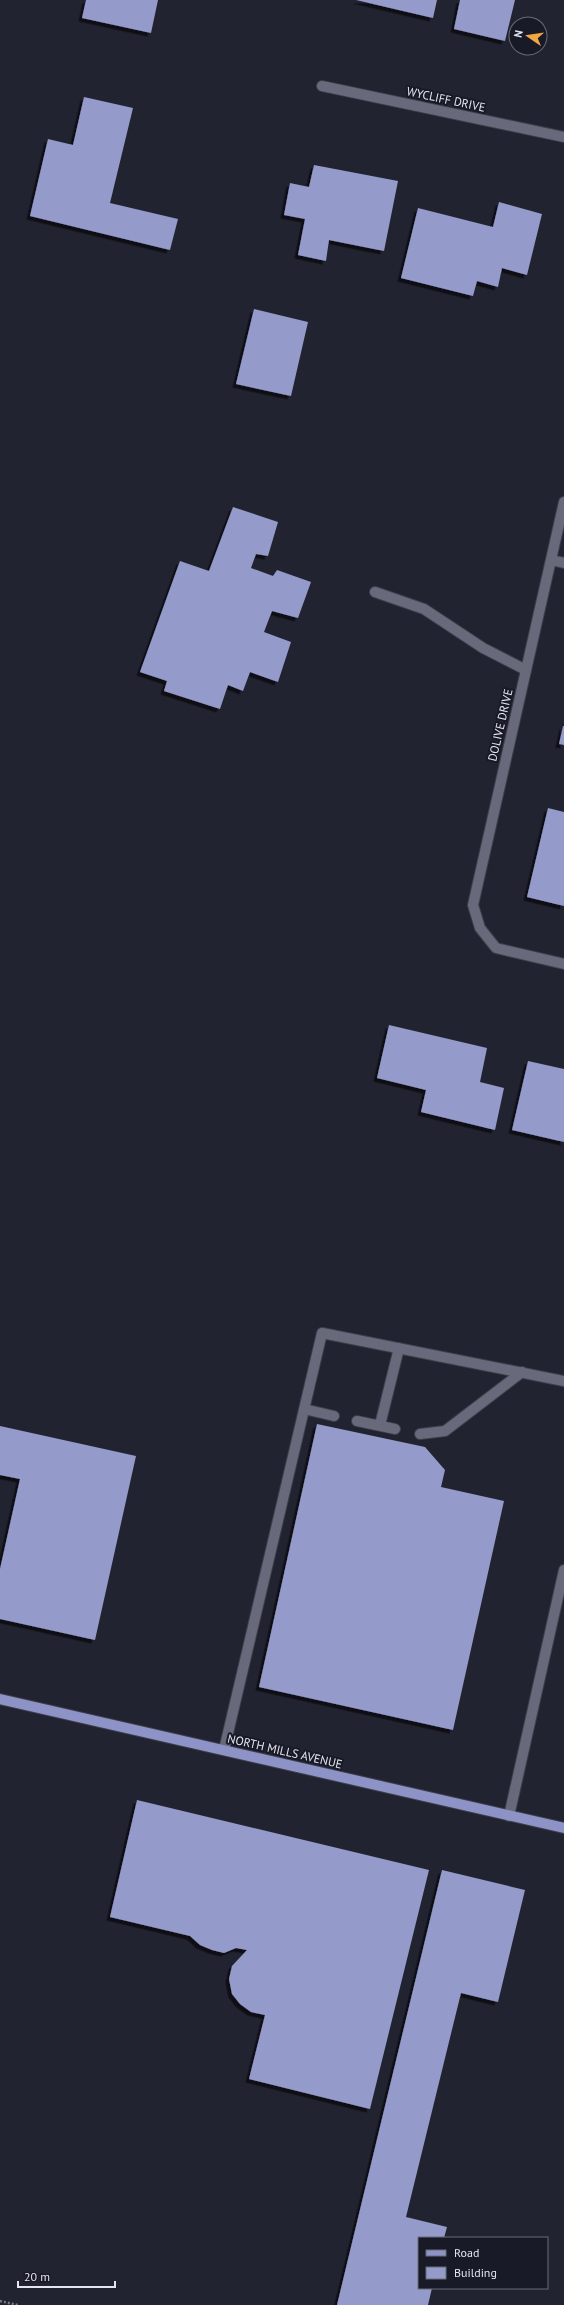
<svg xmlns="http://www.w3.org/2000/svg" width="564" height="2305" font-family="'PT Sans',sans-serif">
	<defs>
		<filter id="shadow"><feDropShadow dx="-3.5" dy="3.5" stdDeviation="0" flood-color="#0009"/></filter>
	</defs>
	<rect width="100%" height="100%" fill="#222331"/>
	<!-- building -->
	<path fill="#949ac9" filter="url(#shadow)" d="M86,0h72l-7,33 -69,-15z
		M356,0h81l-4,18z
		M460,0h55l-10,41 -51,-12z
		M84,97l49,11 -23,95 68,16 -8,31 -140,-34 18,-77 25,6z
		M314,165l84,16 -14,70 -55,-11 -3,21 -28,-6 7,-36 -21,-4 6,-32 19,4z
		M499,202l43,12 -15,61 -25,-7 -4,19 -21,-6 -4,15 -72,-18 17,-70 75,19z
		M254,309l54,13 -17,74 -55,-12z
		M233,507l45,15 -10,34 -12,-2 -5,14 22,8 4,-6 34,12 -13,36 -26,-7 -8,21 27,10 -13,40 -28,-10 -7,19 -15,-6 -8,24 -56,-18 3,-10 -27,-9 40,-111 29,10z
		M563,726h1v19l-5,-1z
		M548,808l16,4v94l-37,-9z
		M389,1025l98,23 -7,34 24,6 -9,42 -74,-18 5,-22 -49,-12z
		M528,1061l36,8v73l-52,-12z
		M317,1424l108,23 20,23 -4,17 63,14 -51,229 -194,-43z
		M0,1426l136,30 -41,184 -95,-21v-50l20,-90 -20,-4z
		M137,1800l292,70 -59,239 -121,-30 16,-64 -14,-3 -11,-8 -8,-10 -3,-15 3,-13 15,-16 -11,-2 -12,5 -12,-3 -12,-5 -10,-9 -80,-19z
		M442,1870l83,20 -27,112 -37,-9 -55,224 41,10 -3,11h-25v50h13l-4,17h-91z"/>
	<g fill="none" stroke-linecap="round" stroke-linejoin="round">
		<!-- service casing -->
		<g stroke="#3f404c" stroke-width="12">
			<path id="service" d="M375,592l49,17 59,39 43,22
				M304,1409l30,7
				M357,1421l38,8
				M380,1425l19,-77
				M420,1434l25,-3 77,-59
				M224,1750l98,-417 242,48
				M509,1816l55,-246"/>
		</g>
		<!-- minor casing -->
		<g stroke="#3f404c" stroke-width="12">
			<path id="minor" d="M322,86l242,51
				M564,502l-91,403 7,23 16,20 68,16
				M551,560l13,3"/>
		</g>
		<!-- primary casing -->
		<g stroke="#3f404c" stroke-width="12">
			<path id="primary" d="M0,1699l564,129"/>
		</g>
		<!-- path -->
		<path stroke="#787985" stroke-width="2.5" stroke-dasharray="2 2" stroke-linecap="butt" d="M0,2301l18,4"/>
		<!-- service -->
		<use href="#service" stroke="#686a7b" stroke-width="10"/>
		<!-- minor -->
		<use href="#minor" stroke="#686a7b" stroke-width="10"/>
		<!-- primary -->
		<use href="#primary" stroke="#8e93c7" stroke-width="10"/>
	</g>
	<g text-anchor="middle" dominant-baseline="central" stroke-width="4" stroke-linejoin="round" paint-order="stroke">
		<!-- street labels -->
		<g font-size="12" fill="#e4e5ef" stroke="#181a27">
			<text transform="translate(446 99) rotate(12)">WYCLIFF DRIVE</text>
			<text transform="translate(500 725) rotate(-77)">DOLIVE DRIVE</text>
			<text transform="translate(285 1751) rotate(13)">NORTH MILLS AVENUE</text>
		</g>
	</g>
	<!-- legend -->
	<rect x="418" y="2237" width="130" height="52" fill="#181a27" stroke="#6a6b77"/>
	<rect x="426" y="2250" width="20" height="6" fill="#8e93c7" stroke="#6a6b77"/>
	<text x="454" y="2257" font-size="12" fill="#e4e5ef">Road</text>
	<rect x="426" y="2267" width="20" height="12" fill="#949ac9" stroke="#6a6b77"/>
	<text x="454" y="2277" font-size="12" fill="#e4e5ef">Building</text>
	<!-- north arrow -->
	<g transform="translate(528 36) rotate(283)"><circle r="19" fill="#181a27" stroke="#6a6b77"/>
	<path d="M0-3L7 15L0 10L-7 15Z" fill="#f2a541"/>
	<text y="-6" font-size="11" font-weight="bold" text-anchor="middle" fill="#e4e5ef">N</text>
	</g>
	<!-- scale -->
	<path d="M18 2281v6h97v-6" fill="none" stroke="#e4e5ef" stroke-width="2"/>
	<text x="24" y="2281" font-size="12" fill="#e4e5ef" stroke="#181a27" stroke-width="3" paint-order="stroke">20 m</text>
</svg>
